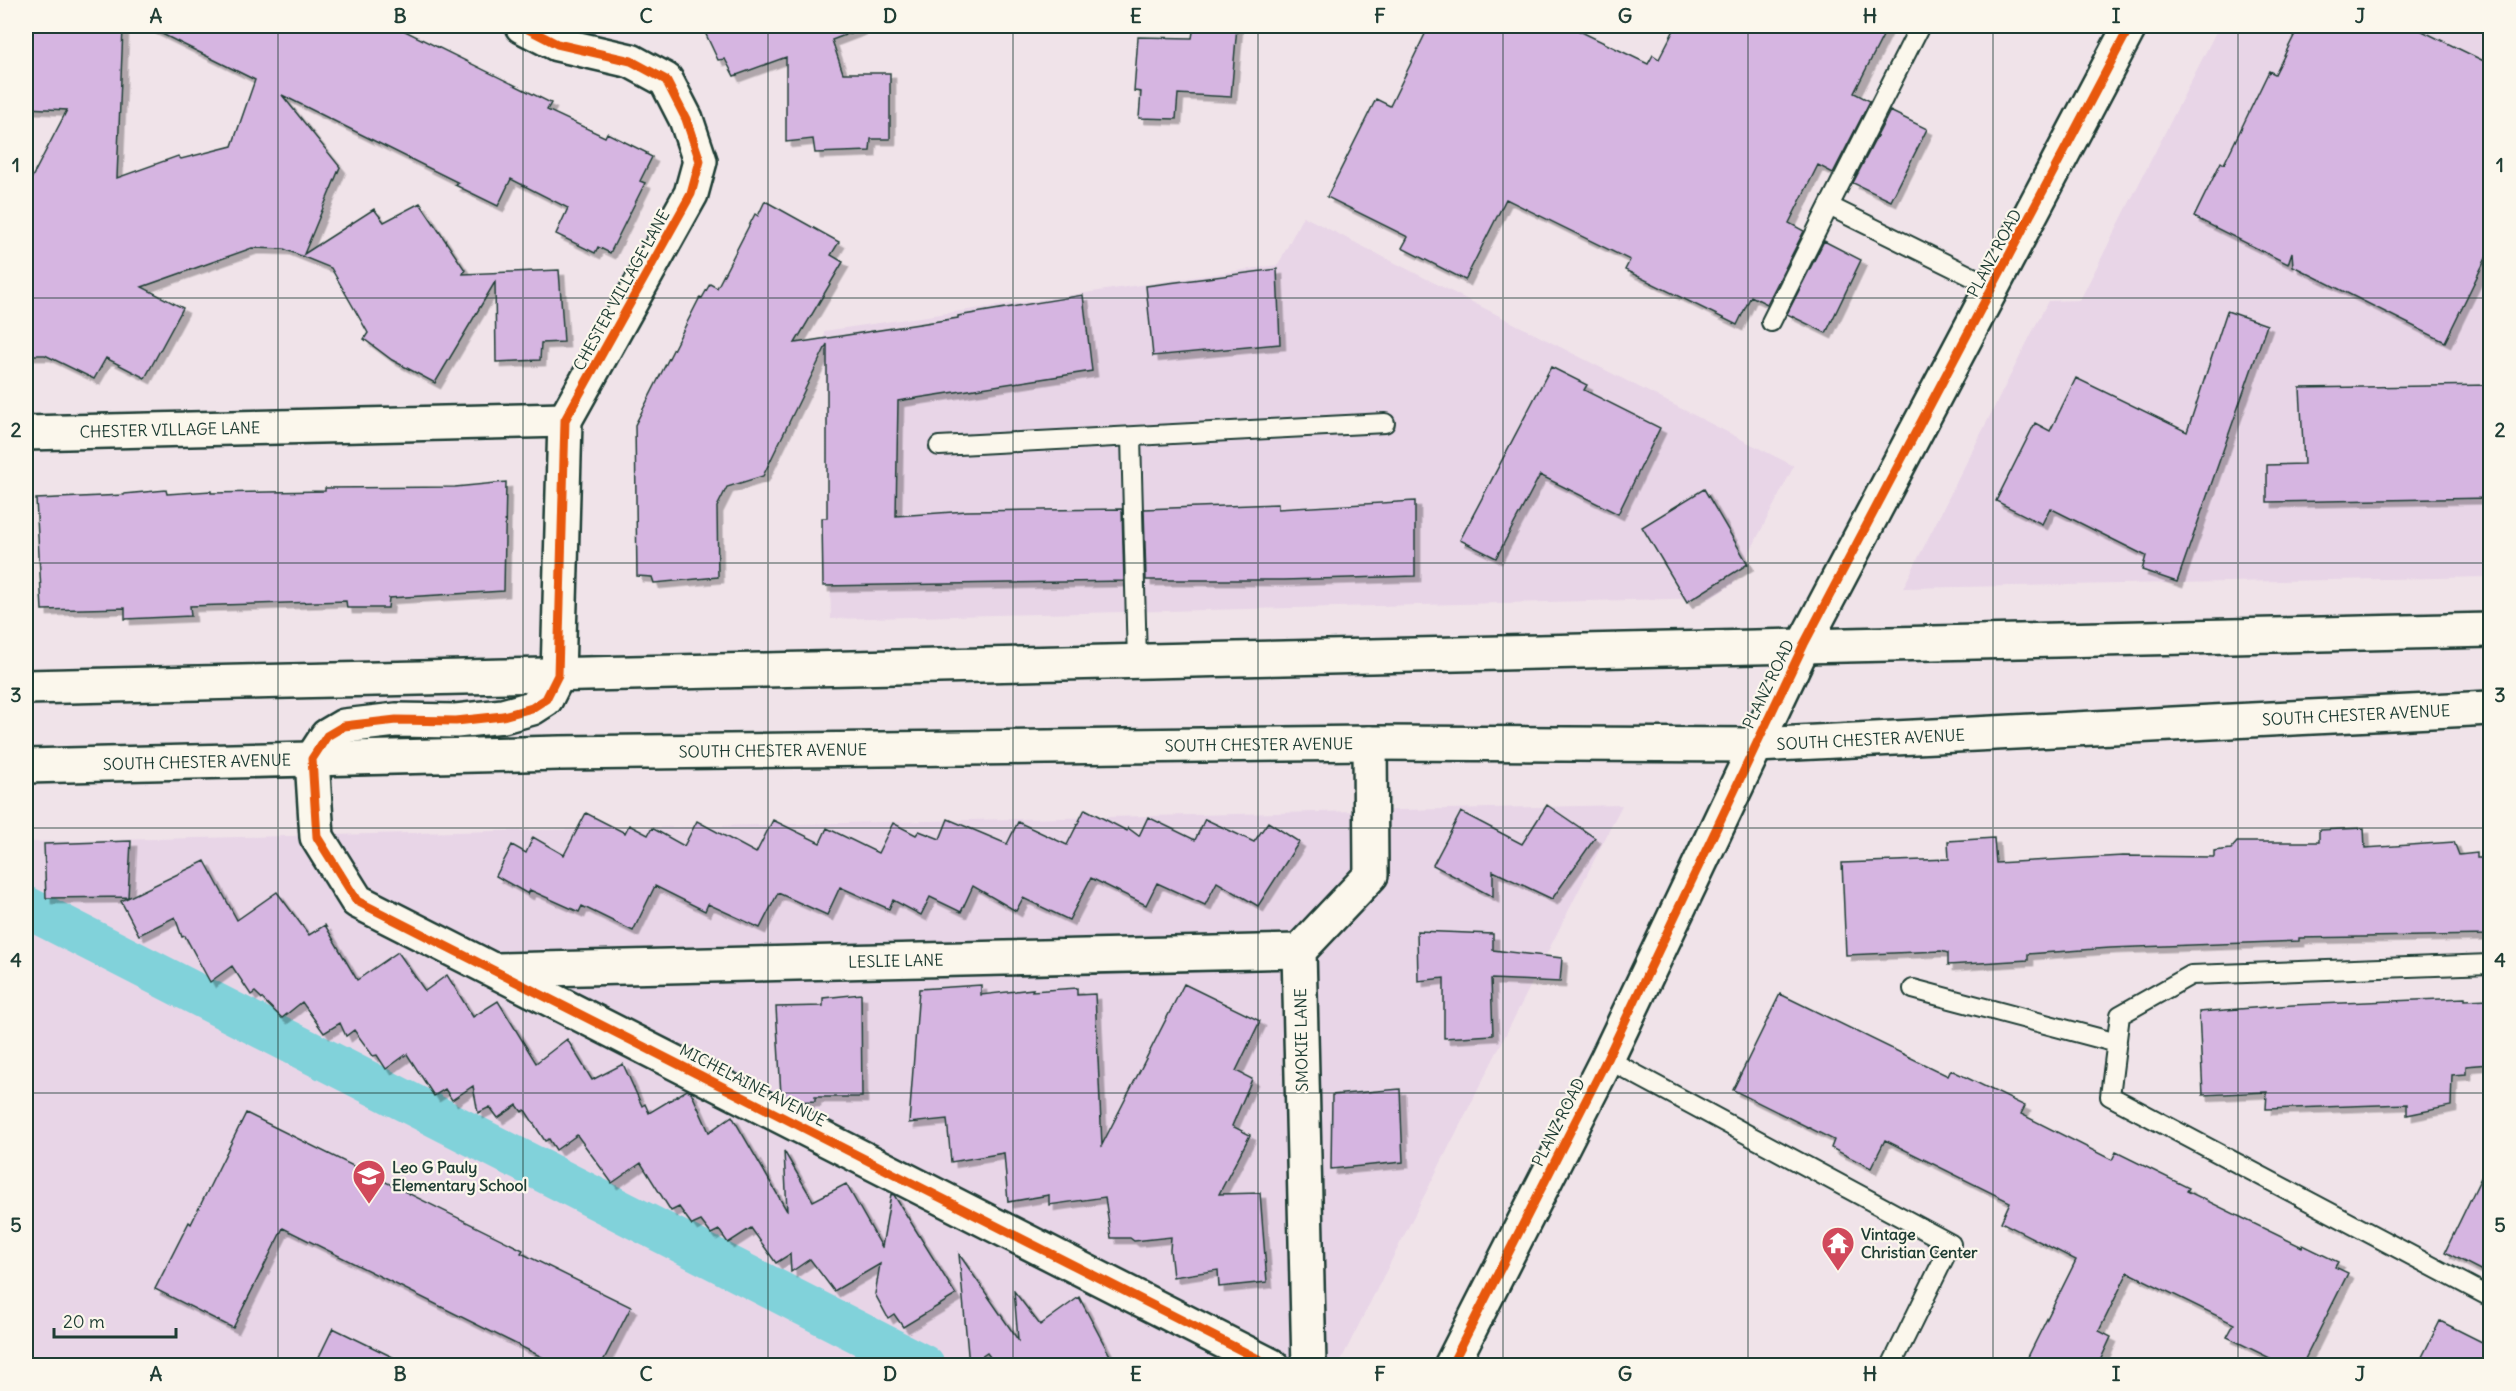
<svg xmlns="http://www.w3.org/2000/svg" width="2516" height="1391" font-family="Delius,sans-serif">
	<defs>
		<filter id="shadow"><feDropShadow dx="5.5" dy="5.5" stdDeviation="0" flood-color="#0004"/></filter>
	</defs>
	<rect width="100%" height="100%" fill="#f0e3e9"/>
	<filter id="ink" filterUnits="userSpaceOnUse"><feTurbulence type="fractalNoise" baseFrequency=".0167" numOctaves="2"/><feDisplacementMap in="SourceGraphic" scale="12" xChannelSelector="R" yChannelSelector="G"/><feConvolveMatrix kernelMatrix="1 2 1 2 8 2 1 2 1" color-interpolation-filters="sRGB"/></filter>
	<g filter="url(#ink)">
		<!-- built -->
		<path fill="#e8d5e7" d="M2219,26h271v551l-587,11 145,-287 32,-1z
			M1303,216l491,250 -60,117 -23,15 -880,21 -7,-288 454,-66z
			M1622,805l-284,561 -1312,-1v-523z"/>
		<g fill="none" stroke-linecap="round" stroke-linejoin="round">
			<!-- canal -->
			<path stroke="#81d2da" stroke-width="42" d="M26,907l898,459"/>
		</g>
		<!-- building -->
		<path fill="#d6b5e1" stroke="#1f3d34" stroke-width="1.5" filter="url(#shadow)" d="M26,26l97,2 -6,150 61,-22 3,3 51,-13 23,-66 -105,-52h5l-6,-2h246l156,77 -4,7 58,27 2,-4 40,20 -1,1 6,3 -12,24 5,2 -35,70 -12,-6 -3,6 -39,-19 12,-26 -57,-29 -13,27 -43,-21 4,-2 -177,-88 58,72 -36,87 70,-45 10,13 36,-19 45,67 -2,4 96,-4 5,72 -23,1 -1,17 -44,2 -1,-80 -60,101 -43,-23 -28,-21 4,-6 -37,-65 -47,-19 -32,-1 -110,39 41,21 -38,70 -39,-20 -12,21 -49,-24h-19v-166l41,-79 -41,-2z
			M702,26h158l1,3 -29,11 11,33h47v66h-19l-1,12 -55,2 -2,-14 -27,3v-85l-52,19 -9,-17 -7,1z
			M1194,26h43l-6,71 -53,-3 -2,25 -37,-1 2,-26 -7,-1 4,-54 54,1z
			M1429,26h140l79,38 5,-9 6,4 17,-33h212l-34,67 16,8 -37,72 -15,-8 -29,58 15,8 -37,73 -16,-8 -14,29 -112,-55 5,-10 -124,-61 -41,81 -63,-32 6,-11 -81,-40 49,-98 14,7z
			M2299,26h113l78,38v186l-45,92 -152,-76 -1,-14 -4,12 -94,-47 27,-55 3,2 45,-93 6,3z
			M1890,111l37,18 -36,72 -38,-18z
			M765,201l74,41 -8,13 12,7 -48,81 163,-25v-2l125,-21 9,76 -194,30 -2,115 71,-5 155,-2 2,72 -301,5 -1,-68h5v-174l-64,132 -36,11 -10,20 1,70 -64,6 -2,-6 -15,-1 -2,-151 65,-128 2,1 8,-14 7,4 38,-74 3,2z
			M1824,241l37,19 -35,73 -39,-19z
			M1277,269l3,75 -127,12 -7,-70z
			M2227,311l40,14 -90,257 -35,-12 4,-14 -96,-48 -8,16 -46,-23 39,-78 15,8 26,-53 111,54z
			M1551,367l36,18 -3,5 76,38 -42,86 -78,-39 -44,83 -36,-18z
			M2490,385v113l-223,4v-37l37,-1 -4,-76z
			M506,482l-2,109 -115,7 -1,10h-41l-1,-7 -156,5 1,10 -66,3v-11l-83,2 -6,-111 88,-4v-1l42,-4 1,4 44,-3v2l114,-2v-3l130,-1z
			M1704,489l44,75 -61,38 -45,-75z
			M1415,501v75l-131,4h-138l-2,-71 134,-5v5z
			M1547,805l48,33 -43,61 -59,-28v26l-60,-32 28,-53 61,32z
			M1085,809l42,22 1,-3 11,8 9,-19 47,23 10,-21 49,23 14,-20 31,20 -41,64 -41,-24 -12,23 -48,-22 -11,22 -55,-27 -22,42 -46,-22 -7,13 -43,-25 -12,26 -31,-15 -9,18 -28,-15 -4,9 -49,-22 -13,28 -49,-22 -18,35 -52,-24 -3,7 -50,-25 -22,45 -51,-25 -3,6 -49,-22 -2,4 -32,-18 16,-31 14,8 7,-16 31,18 22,-42 39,20 4,-8 19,10 4,-7 32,18 13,-25 59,32 17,-33 47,23 7,-15 51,25 15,-30 23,12 3,-4 21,8 8,-20 59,25 11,-22 49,23z
			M2364,828l1,20 89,-6 5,13 18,-2v5h13v77l-191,3v3l-189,7 -82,6v6l-80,5v-12l-7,-2 -95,4 -4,-92 107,-4 -1,-18 46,-3 2,25 127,-7 91,1v-6l17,-2 6,-7h82v-12z
			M131,841l-3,56 -82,1 -2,-54z
			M205,861l32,59 40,-28 32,43 16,-10 32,55 41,-28 27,39 22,-16 26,42 25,-16 38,62 31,-24 25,41 31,-16 19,42 3,-2 4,9 38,-23 4,2 18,40 23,-16 55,95 -3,-60 29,50 33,-17 36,63 9,-53 3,1 62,100 -53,32 -9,-13 -6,4 -13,-24 5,-30 -46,27 -24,-32 -19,13 -1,-18 -14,9 -25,-35 -23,15 -9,-13 -8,4 -10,-13 -9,4 -13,-18 -8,4 -30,-48 -29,20 -35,-48 -21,15 -7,-11 -4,2 -20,-31 -3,2 -5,-7 -19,13 -8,-11 -12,6 -5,-27 -21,14 -7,-11 -11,7 -27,-42 -21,15 -9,-14 -4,1 -19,-26 -8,6 -6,-13 -16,10 -22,-31 -20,16 -27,-26 -4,3 -19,-29 -22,16 -25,-46 -3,1 -7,-20 -36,18 -18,-34z
			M1417,931l76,3v16l69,8 -2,24 -69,-3 2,56 -49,3v-60l-26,3z
			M1184,984l76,37 -24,50 16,8 -20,47 18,9 -31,59 41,-1 7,89 -48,5 -1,-17 -45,7 -3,-27 1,-13 -37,4 -4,-3h-19l-6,-41 -56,8v-10l-41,7 -4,-49 -53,9 -4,-43 -38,4 10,-134 62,-4v10l52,-6 -1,2 45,-3v7l18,-1 7,151z
			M861,994l1,103h-47v4l-21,1 -13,-7 -5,-88 47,-1v-8z
			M1780,994l168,82 3,-6 74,36 -4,8 91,46 4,-8 73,36 -2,3 115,56 1,-2 35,17 -3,5 13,6 -46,92h-18l-57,-28 7,-13 -106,-52 -29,59 12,6 -13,28h-74l52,-105 -75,-38 9,-20 -125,-62 -14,28 -40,-20 3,-8 -101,-50z
			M2465,998v2l25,-1v65l-24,2v8l-14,1 -1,31 -44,9v-11l-141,5 1,-17 -64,3 -4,-83 94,-7z
			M1400,1089l3,73 -72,7 1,-74z
			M246,1113l277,137 -2,3 110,54 -30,58h-43l-275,-137 -50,100 -78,-39 34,-67 2,2z
			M2490,1159v116l-45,-23z
			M959,1254l59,86 -4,-49 26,34 39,-28 36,68h-119l-9,-12 -18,12z
			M2440,1321l50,25v19h-72z
			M333,1328l76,37h-94z"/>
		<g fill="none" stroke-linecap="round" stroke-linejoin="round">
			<!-- lane casing -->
			<g stroke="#1f3d34" stroke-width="22">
				<path id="lane" d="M1829,206l91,-180
					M1771,322l58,-116 164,81
					M1131,437l6,224
					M939,446l446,-23
					M2490,964l-299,11 -71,40 -10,81 380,201
					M1913,989l204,54
					M1607,1059l344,185 -60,122"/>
			</g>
			<!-- street casing -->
			<g stroke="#1f3d34" stroke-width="38">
				<g id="street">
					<path d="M522,26l35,18 74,17 35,19 20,39 14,42 -9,33 -126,226 -7,255 -12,24 -14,9 -29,8 -47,5 -60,-1 -52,6 -17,10 -15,23 5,78 40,64 915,465"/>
					<path id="s1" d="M26,433l539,-13"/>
					<path id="s2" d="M497,970l802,-19"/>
					<path d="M1309,1366l-10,-415 72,-76 -1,-132"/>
				</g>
			</g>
			<!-- secondary casing -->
			<g stroke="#1f3d34" stroke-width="38">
				<g id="secondary">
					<path d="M26,687l2464,-57"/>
					<path id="s3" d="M26,766l534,-13 810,-10 386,2 734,-37"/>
					<path d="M1451,1366l156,-307 197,-415 326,-618"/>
				</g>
			</g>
			<!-- lane -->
			<use href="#lane" stroke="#fbf7ec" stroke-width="18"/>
			<!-- street -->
			<use href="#street" stroke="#fbf7ec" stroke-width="33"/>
			<!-- secondary -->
			<use href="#secondary" stroke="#fbf7ec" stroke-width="33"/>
			<!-- cycleway casing -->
			<g stroke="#fbf7ec" stroke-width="13">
				<path id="cycleway" d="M522,26l35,18 74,17 35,19 20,39 14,42 -9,33 -126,226 -7,255 -12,24 -14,9 -29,8 -47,5 -60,-1 -52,6 -17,10 -15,23 5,78 40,64 915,465
					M1451,1366l156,-307 197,-415 326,-618"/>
			</g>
			<!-- cycleway -->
			<use href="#cycleway" stroke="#e8590c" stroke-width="9"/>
		</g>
	</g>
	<!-- grid -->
	<path fill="none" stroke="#1f3d34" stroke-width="1.5" stroke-opacity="0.55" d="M278,26v1340M523,26v1340M768,26v1340M1013,26v1340M1258,26v1340M1503,26v1340M1748,26v1340M1993,26v1340M2238,26v1340M26,298h2464M26,563h2464M26,828h2464M26,1093h2464"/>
	<!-- icons -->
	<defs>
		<g id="school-pin" transform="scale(1.725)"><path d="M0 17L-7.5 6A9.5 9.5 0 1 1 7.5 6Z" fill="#d1495b" stroke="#fbf7ec"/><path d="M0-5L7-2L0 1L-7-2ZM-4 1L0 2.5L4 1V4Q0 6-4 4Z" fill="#fff"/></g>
		<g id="temple-pin" transform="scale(1.725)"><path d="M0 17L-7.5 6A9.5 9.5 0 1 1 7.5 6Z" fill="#d1495b" stroke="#fbf7ec"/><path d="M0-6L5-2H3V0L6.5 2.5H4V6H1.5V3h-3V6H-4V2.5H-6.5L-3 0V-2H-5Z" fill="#fff"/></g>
	</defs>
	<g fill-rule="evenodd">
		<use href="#school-pin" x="369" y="1176"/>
		<use href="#temple-pin" x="1838" y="1243"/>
	</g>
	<g text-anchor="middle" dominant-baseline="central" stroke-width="4.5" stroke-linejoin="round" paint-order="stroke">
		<!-- street labels -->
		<g font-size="16" fill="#1f3d34" stroke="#fbf7ec">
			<text transform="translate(1994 253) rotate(-62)">PLANZ ROAD</text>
			<text transform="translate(621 290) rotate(-61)">CHESTER VILLAGE LANE</text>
			<text stroke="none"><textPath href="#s1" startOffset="144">CHESTER VILLAGE LANE</textPath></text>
			<text transform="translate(1768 684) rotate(-64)">PLANZ ROAD</text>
			<text stroke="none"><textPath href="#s3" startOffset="2331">SOUTH CHESTER AVENUE</textPath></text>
			<text stroke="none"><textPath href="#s3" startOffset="1845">SOUTH CHESTER AVENUE</textPath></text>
			<text stroke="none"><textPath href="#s3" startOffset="1233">SOUTH CHESTER AVENUE</textPath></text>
			<text stroke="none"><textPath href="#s3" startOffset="747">SOUTH CHESTER AVENUE</textPath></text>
			<text stroke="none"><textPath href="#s3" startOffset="171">SOUTH CHESTER AVENUE</textPath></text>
			<text stroke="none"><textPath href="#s2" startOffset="399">LESLIE LANE</textPath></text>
			<text transform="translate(1301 1040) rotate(-91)">SMOKIE LANE</text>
			<text transform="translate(753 1085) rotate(27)">MICHELAINE AVENUE</text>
			<text transform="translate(1558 1122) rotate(-63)">PLANZ ROAD</text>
		</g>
		<!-- poi labels -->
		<g font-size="16" font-weight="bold" fill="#1f3d34" stroke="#fbf7ec" text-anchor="start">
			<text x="392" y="1167">Leo G Pauly<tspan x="392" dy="18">Elementary School</tspan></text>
			<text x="1861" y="1234">Vintage<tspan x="1861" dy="18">Christian Center</tspan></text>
		</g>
	</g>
	<!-- margin -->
	<rect width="2516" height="1391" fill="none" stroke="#fbf7ec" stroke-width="66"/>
	<!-- scale -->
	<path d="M54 1328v9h122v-9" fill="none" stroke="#1f3d34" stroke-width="3"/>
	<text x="63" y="1328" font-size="18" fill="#1f3d34" stroke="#fbf7ec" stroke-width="4.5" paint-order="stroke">20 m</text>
	<rect x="33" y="33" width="2450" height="1325" fill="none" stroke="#1f3d34" stroke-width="2"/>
	<g font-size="20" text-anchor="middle" font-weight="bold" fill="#1f3d34">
		<text x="156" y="23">A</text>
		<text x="400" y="23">B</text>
		<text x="646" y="23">C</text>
		<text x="890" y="23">D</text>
		<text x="1136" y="23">E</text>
		<text x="1380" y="23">F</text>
		<text x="1625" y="23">G</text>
		<text x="1870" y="23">H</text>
		<text x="2116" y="23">I</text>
		<text x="2360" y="23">J</text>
		<text x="16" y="172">1</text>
		<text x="2500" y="172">1</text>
		<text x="16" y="437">2</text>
		<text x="2500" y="437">2</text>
		<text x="16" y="702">3</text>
		<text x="2500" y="702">3</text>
		<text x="16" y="967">4</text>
		<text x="2500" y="967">4</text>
		<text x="16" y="1232">5</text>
		<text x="2500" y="1232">5</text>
		<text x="156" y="1381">A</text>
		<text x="400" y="1381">B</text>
		<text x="646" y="1381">C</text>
		<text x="890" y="1381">D</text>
		<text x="1136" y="1381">E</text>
		<text x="1380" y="1381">F</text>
		<text x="1625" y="1381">G</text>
		<text x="1870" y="1381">H</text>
		<text x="2116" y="1381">I</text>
		<text x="2360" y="1381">J</text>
	</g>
</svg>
